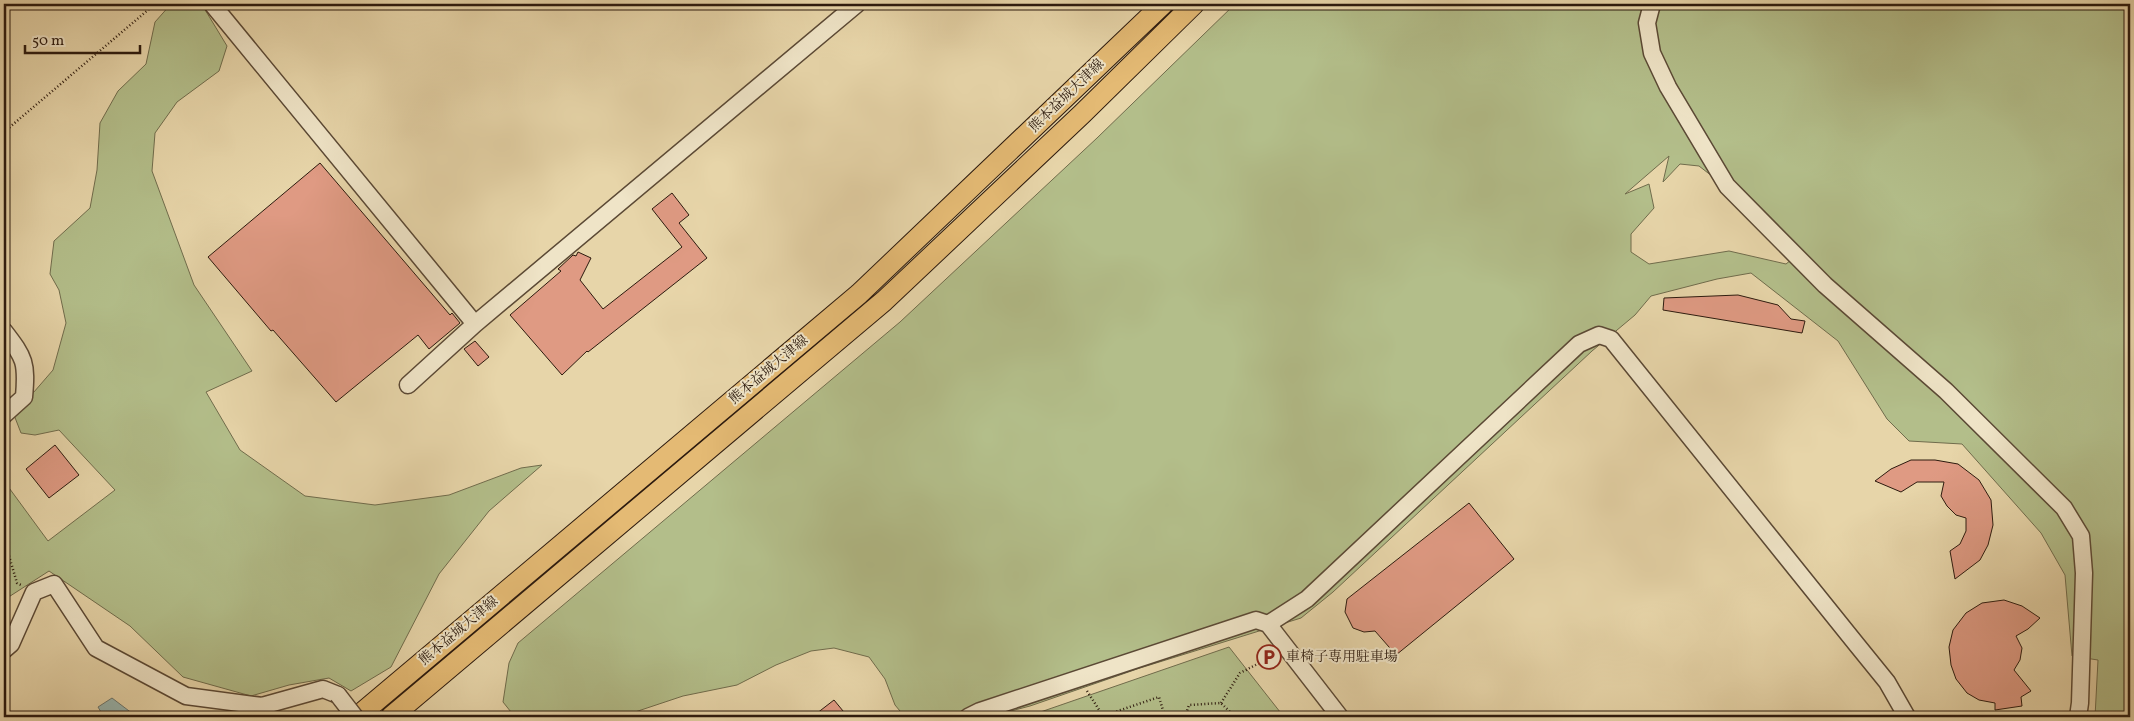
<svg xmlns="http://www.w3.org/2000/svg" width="2134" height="721" font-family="Vollkorn,'Noto Serif JP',serif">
	<rect width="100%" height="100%" fill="#e7d5a9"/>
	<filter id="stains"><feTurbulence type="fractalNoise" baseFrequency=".004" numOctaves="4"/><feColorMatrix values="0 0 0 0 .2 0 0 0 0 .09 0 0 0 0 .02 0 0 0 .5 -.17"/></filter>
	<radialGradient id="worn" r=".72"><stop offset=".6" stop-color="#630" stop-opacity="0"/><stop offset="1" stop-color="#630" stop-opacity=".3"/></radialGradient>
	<!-- green -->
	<path fill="#b3be8a" stroke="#706c4c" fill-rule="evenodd" d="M171,4l33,4 23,38 -8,25 -42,31 -22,31 -3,38 42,114 58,86 -46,21 34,58 65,46 70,9 74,-10 72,-27 21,-3 -53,46 -50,63 -48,93 -40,24 -22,-13 -40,7 -38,11 -68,-19 -53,-51 -81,-55 -45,29v-119l44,60 67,-51 -56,-60 -24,5 -14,-2 -7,-18 39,-45 13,-47 -7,-33 -9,-16 4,-33 36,-33 7,-38 3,-47 18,-32 28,-27 9,-42z
		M1235,4h895v713h-35l3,-57 -26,-4 -7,-81 -24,-42 -79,-89 -53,-3 -22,-22 -49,-78 -87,-68 -34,6 -66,17 -16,19 -43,36 -259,241 -32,26 -161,50 -110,38 -42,11h-83l-10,-12 -10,-26 -16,-22 -35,-9 -23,3 -35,14 -39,20 -54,11 -63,21h-105l-12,-15 6,-39 9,-20 382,-321 197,-184zM1669,156l-6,26 17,-18 19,2 71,55 32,30 -16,13 -57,-13 -80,13 -18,-12v-18l23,-26 -5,-24 -24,10z
		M1229,647l55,70h-258z"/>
	<!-- water -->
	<path fill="#99b7b1" stroke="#6d7870" d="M112,698l25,19h-33l-6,-10z"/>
	<!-- building -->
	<path fill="#df9a83" stroke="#2c1a0e" d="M320,163l130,152 2,-2 8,10 -31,26 -11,-14 -82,67 -63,-72 -2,1 -63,-74z
		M672,193l17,22 -10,8 28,35 -119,94 -1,-1 -25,24 -52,-60 51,-44 -3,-2 15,-14 3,1 2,-4 13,6 -11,22 23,29 79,-62 -30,-38z
		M1738,295l40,10 13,14 14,2 -3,12 -139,-23 1,-12z
		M475,341l14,16 -11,9 -14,-17z
		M55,445l24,30 -30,23 -23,-29z
		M1911,460h24l23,4 21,16 12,20 2,25 -5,20 -8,15 -25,19 -5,-28 10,-7 6,-13v-13l-10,-3 -9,-9 -6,-10 3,-14h-27l-16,10 -26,-11 16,-12z
		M1469,503l45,56 -118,96 -21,-24 -11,1 -11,-4 -8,-16 2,-13z
		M2004,600l18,6 18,12 -12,11 -12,7 6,12 -2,12 -6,10 17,21 -10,6 1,9 -27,4v-7l-16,-3 -12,-7 -11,-14 -5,-14 -2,-18 4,-17 13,-17 16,-10z
		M834,700l14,17h-36z"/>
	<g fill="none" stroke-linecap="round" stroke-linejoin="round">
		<!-- minor casing -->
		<g stroke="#5b4935" stroke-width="19">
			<path id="minor" d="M212,4l263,320
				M1652,4l-5,19 5,30 16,34 59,99 98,99 121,106 118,117 17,28 3,37 -4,130 -2,14
				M4,331c21,27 23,32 20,66l-20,18
				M408,385l67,-61 382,-320
				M1268,624l39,-25 272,-255 20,-9 12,4 246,306 30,37 20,35
				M4,650l7,-6 23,-52 20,-8 42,64 90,48 76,10 61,-17 15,6
				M968,717l12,-6 276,-91 12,4 72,93"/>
		</g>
		<!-- major casing -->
		<g stroke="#2c1a0e" stroke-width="22">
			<path id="major" d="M357,717l502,-423 304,-290
				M391,717l493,-416 198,-187 112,-110"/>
		</g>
		<!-- path -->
		<path stroke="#2c1a0e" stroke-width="2.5" stroke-dasharray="1 2.5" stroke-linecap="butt" d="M4,132l151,-128
			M4,539l13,44 4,2
			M1087,691l16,25
			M1221,703l19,-30 33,-17
			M1100,717l59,-20 6,20
			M1185,717l4,-12 32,-2 14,14"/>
		<!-- minor -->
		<use href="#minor" stroke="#efe4c7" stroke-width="16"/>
		<!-- major -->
		<use href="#major" stroke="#e4ba74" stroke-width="20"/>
		<!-- minor-bridge casing -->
		<g stroke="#5b4935" stroke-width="19" stroke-linecap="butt">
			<path id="minor-bridge" d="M338,695l17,22"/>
		</g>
		<!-- minor-bridge -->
		<use href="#minor-bridge" stroke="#efe4c7" stroke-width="16"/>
	</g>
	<!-- icons -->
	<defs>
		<g id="parking-ring" transform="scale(1.25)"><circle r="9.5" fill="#efe4c7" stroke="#8f2418" stroke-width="1.5"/><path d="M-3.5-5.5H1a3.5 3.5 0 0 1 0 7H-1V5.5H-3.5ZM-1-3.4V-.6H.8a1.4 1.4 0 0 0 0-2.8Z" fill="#8f2418"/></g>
	</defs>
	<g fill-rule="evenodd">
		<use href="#parking-ring" x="1269" y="657"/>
	</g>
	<g text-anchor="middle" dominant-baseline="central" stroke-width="4" stroke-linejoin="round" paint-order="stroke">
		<!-- street labels -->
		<g font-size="14" fill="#2c1a0e" stroke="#efe4c7">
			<text transform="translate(1067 96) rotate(-44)">熊本益城大津線</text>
			<text transform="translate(769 370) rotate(-40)">熊本益城大津線</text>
			<text transform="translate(459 631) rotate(-40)">熊本益城大津線</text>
		</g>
		<!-- poi labels -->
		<g font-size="14" fill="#2c1a0e" stroke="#efe4c7" text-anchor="start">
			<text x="1286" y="657">車椅子専用駐車場</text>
		</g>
	</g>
	<!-- margin -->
	<rect width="2134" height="721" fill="none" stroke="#e7d5a9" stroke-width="20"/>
	<rect x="5" y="5" width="2124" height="711" fill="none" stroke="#2c1a0e" stroke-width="2.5"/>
	<rect x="10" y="10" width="2114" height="701" fill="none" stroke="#2c1a0e"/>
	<!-- scale -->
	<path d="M25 45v8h115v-8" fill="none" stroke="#2c1a0e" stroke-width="2.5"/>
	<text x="32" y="45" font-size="15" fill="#2c1a0e" stroke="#efe4c7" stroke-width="4" paint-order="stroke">50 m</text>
	<rect width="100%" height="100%" filter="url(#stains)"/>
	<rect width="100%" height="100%" fill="url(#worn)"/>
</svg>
